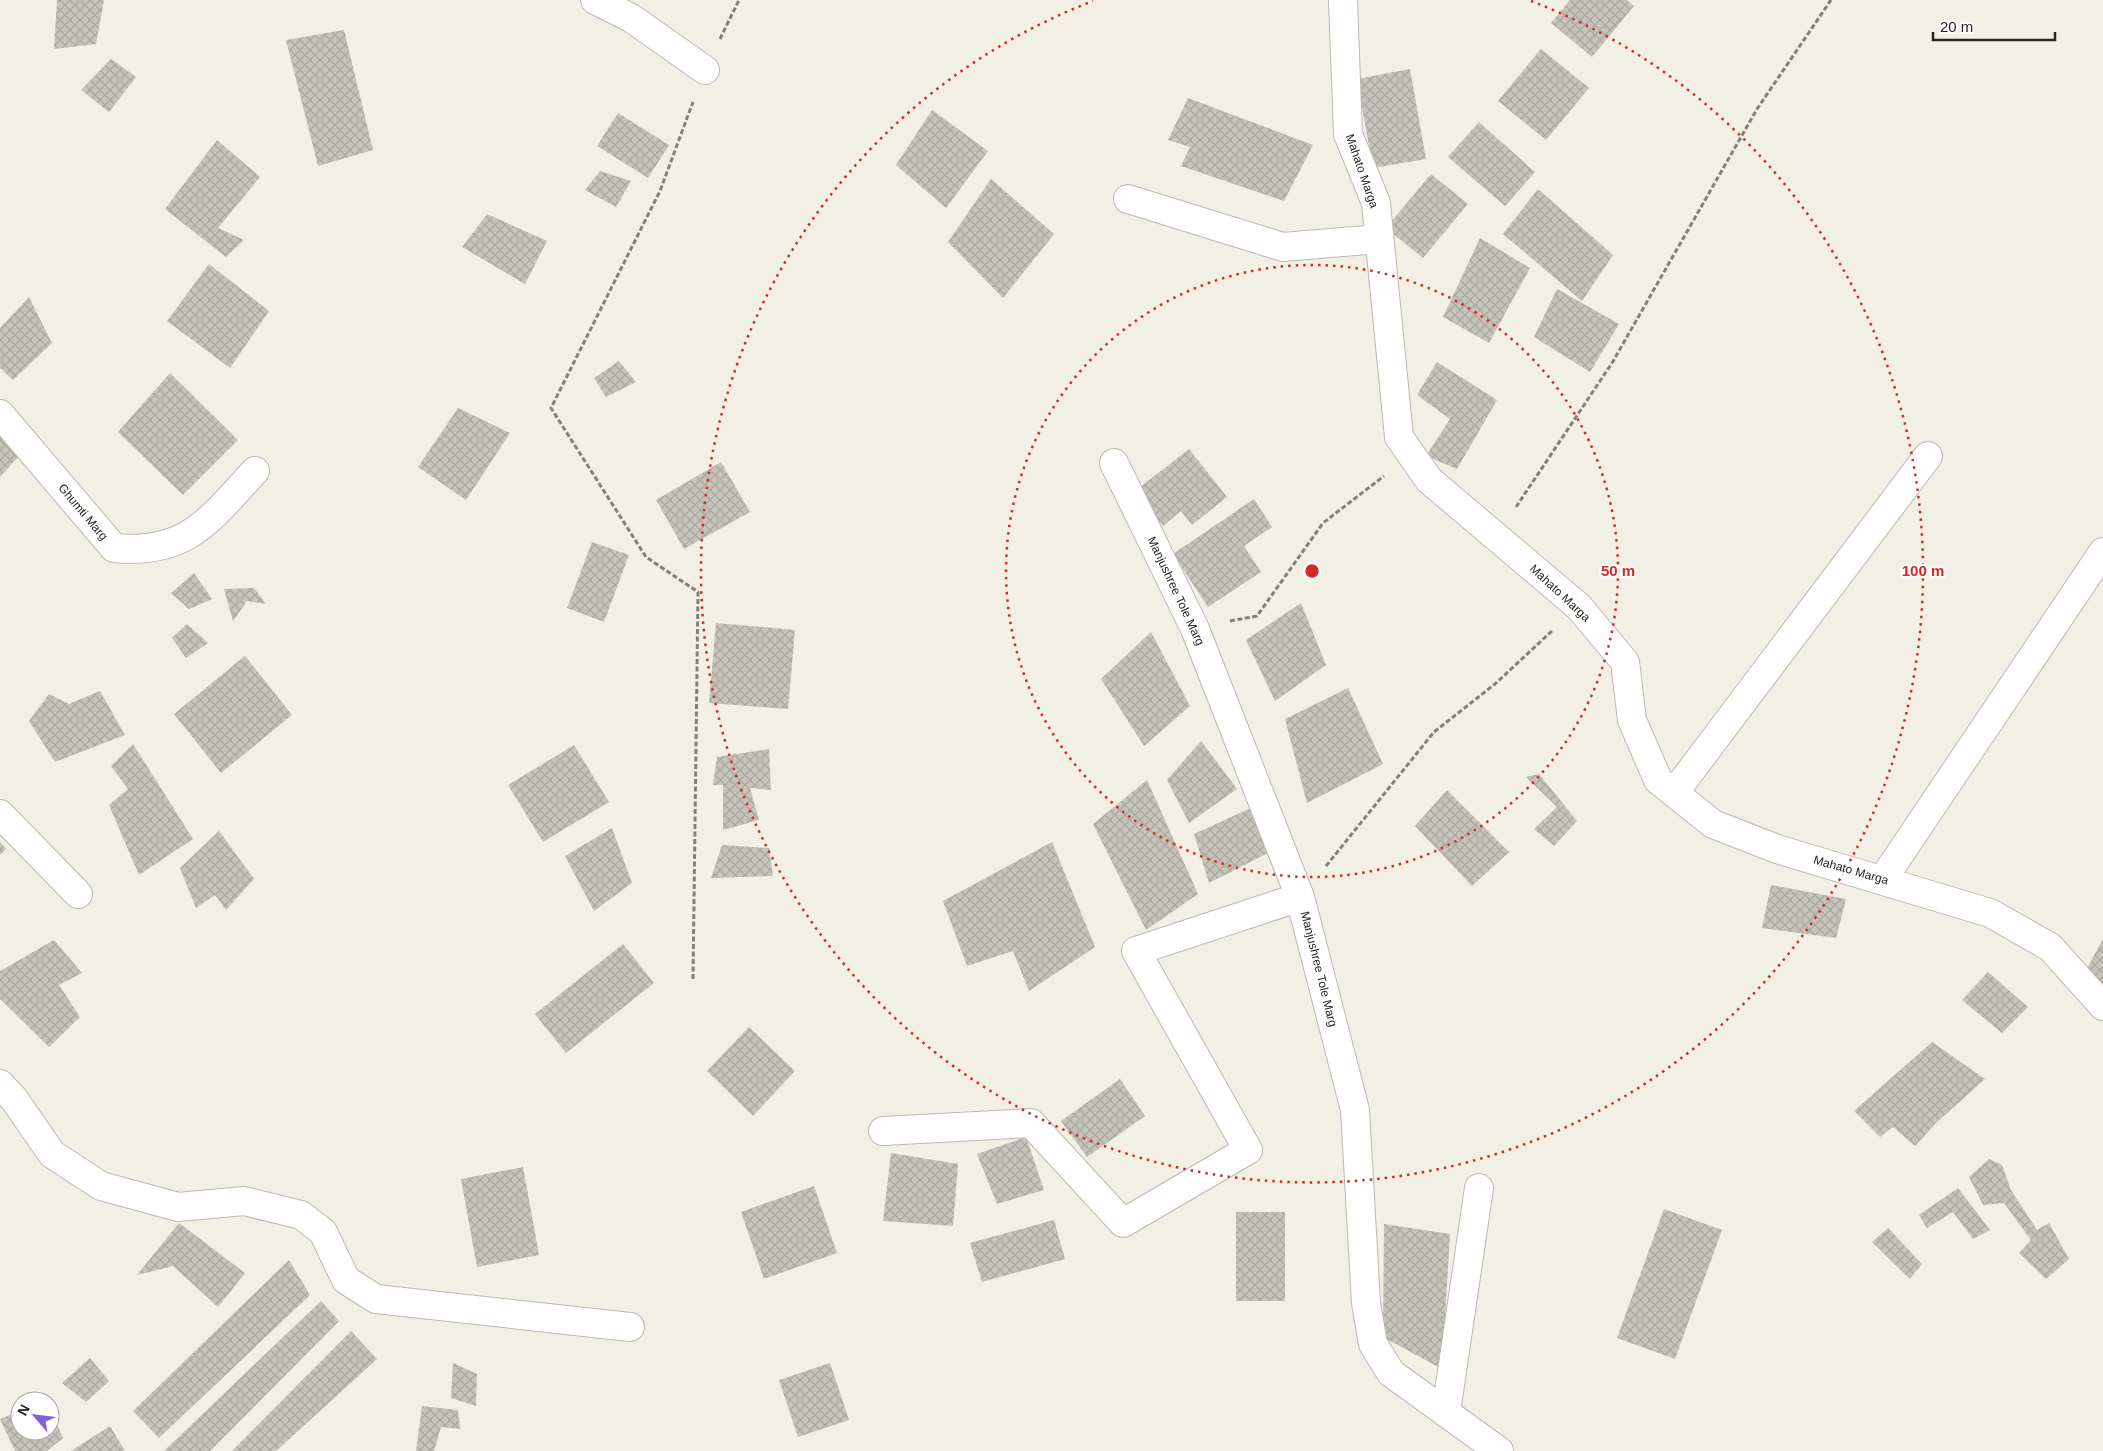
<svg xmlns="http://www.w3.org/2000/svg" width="2103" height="1451" font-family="Arial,sans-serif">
	<defs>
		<pattern id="building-cross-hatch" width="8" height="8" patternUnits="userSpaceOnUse" patternTransform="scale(1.25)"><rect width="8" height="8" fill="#c6c3ba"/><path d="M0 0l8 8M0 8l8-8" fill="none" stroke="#aaa7a0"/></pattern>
	</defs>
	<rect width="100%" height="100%" fill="#f2efe5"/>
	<!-- building -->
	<path fill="url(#building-cross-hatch)" d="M57,0h47l-8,44 -42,5z
		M1570,0h57l7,6 -42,51 -41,-34z
		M344,30l29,120 -55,16 -32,-126z
		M1541,49l48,39 -43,52 -48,-39z
		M111,59l25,18 -27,35 -28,-22z
		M1410,69l16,90 -53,9 -16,-89z
		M1188,98l125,47 -29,56 -103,-35 9,-19 -22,-7z
		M932,110l56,41 -42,57 -50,-43z
		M618,113l51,32 -21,33 -51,-32z
		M1479,122l56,50 -30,34 -57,-49z
		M217,140l43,37 -42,51 26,12 -18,17 -61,-48z
		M600,171l31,10 -15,26 -31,-17z
		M1431,174l37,30 -45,54 -37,-30z
		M991,179l63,55 -51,64 -55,-56z
		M1538,189l75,66 -31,46 -79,-67z
		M487,214l60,27 -22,43 -63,-37z
		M1480,238l50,30 -41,75 -46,-26z
		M209,264l60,47 -39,57 -63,-47z
		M1557,289l62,35 -29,48 -56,-35z
		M29,297l23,46 -39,37 -13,-12v-40z
		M619,361l17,21 -30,15 -12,-19z
		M1437,362l60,38 -40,69 -31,-13 24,-37 -33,-24z
		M170,373l68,67 -55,55 -65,-63z
		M458,408l52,25 -44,67 -48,-33z
		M0,436l18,21 -18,20z
		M1189,449l38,48 -35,28 -11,-14 -18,15 -28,-35z
		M721,462l29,50 -66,37 -28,-49z
		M1254,499l18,28 -28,19 17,26 -53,35 -35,-53z
		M592,542l37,13 -25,67 -37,-14z
		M194,573l18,26 -23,10 -18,-16z
		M254,588l12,16 -19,-3 -14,20 -9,-32z
		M1301,603l25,62 -51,36 -29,-61z
		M716,623l79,7 -7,79 -79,-6z
		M187,624l21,19 -22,15 -14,-20z
		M1151,632l39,74 -46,40 -43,-67z
		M245,656l47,59 -71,58 -47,-59z
		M1348,688l35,76 -76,39 -22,-84z
		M100,691l25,44 -70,27 -26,-41 20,-27 20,10z
		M1201,741l36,48 -48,34 -22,-43z
		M133,744l60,95 -54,36 -30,-70 19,-16 -17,-23z
		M574,745l35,57 -66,40 -35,-57z
		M769,749l2,41 -21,-2 9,32 -36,10v-45h-10l4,-28z
		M1539,774l38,47 -23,25 -20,-17 23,-22 -31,-30z
		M1147,780l51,114 -52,36 -53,-106z
		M1447,790l62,62 -37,34 -57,-60z
		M1253,807l17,45 -61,31 -15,-49z
		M612,828l20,55 -38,28 -29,-55z
		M219,831l35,48 -28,31 -11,-15 -19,13 -16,-40z
		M0,842l6,7 -6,6z
		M1052,842l43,105 -66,44 -16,-40 -46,15 -24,-65z
		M722,845l47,3 4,28 -62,2z
		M1771,885l75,14 -10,39 -74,-10z
		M2103,939v45l-19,-10z
		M54,940l28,33 -23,12 21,32 -31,30 -49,-48v-28z
		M623,944l31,39 -88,70 -31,-39z
		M1988,972l40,35 -26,26 -40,-33z
		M749,1027l46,44 -42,45 -46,-45z
		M1932,1042l53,37 -48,43 -22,24 -22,-19 -13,10 -26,-26z
		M1120,1079l25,37 -58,41 -26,-36z
		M1026,1137l18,53 -47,14 -20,-50z
		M891,1153l67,11 -5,62 -70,-5z
		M1989,1159l13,6 9,25 26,40 12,-7 20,36 -23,20 -27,-26 12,-13 -27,-37 -21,2 -14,-28z
		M523,1167l16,88 -62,12 -16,-88z
		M814,1186l23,67 -73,26 -23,-67z
		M1958,1188l32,42 -17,9 -20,-27 -26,16 -8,-13z
		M1664,1209l58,21 -47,129 -58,-21z
		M1236,1212h49v89h-49z
		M1054,1220l11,39 -83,23 -12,-39z
		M179,1223l66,50 -27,34 -45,-41 -36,9z
		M1384,1224l66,10 -8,135 -59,-32z
		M1888,1228l34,36 -12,15 -38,-37z
		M289,1260l21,35 -151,143 -26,-27z
		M321,1301l18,20 -129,130h-46z
		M351,1331l26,28 -101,92h-44z
		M90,1358l19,23 -23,21 -24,-19z
		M453,1363l24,11 -1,32 -25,-8z
		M830,1363l19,57 -51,17 -19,-57z
		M422,1406l36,4 2,19 -19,-2 -7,24h-18z
		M50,1410l13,28 -16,13h-32l-15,-32 20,-8v20h30z
		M110,1426l15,25h-54z"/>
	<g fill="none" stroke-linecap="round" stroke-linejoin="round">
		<!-- minor casing -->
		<g stroke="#bcb9b0" stroke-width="30">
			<path id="minor" d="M595,0l36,18 74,52
				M1343,0l5,134 28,69 23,234 30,43 150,127 46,55 7,58 26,60 55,44 64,25 213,64 60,34 53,59
				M1128,199l155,48 96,-8
				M0,414l114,134c74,7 96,-29 141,-77
				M1114,463l81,166 105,268 55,213 11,193 7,41 18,29 108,78
				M1674,793l254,-337
				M0,814l78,80
				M1883,879l220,-327
				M0,1084l14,15 38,55 49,32 77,21 66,-6 57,14 22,17 23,48 30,19 254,28
				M883,1131l148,-8 92,100 125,-73 -112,-199 164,-54
				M1446,1412l33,-224"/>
		</g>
		<!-- path -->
		<path stroke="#82807a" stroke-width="3" stroke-dasharray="5 2.5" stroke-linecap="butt" d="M720,39l19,-39
			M1516,507l96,-144 145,-254 74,-109
			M1230,621l27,-5 66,-93 61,-47
			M1326,866l108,-134 61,-48 58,-54
			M693,979l5,-387 -52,-35 -95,-149 109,-217 33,-89"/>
		<!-- minor -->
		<use href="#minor" stroke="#fff" stroke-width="28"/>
	</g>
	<!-- distance rings -->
	<g fill="none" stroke="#d62828" stroke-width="2.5" stroke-dasharray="2.5 5">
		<circle cx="1312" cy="571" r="306"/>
		<path d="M1531 1A611 611 0 1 1 1093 1"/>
	</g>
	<g text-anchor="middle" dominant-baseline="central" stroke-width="4.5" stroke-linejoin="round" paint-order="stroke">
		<!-- street labels -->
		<g font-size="12" fill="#262521" stroke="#fff">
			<text transform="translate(1362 171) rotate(71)">Mahato Marga</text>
			<text transform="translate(83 512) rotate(50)">Ghumti Marg</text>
			<text transform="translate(1176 591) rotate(65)">Manjushree Tole Marg</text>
			<text transform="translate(1560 593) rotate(43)">Mahato Marga</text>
			<text transform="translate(1851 870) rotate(16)">Mahato Marga</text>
			<text transform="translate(1319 969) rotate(76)">Manjushree Tole Marg</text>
		</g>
	</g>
	<circle cx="1312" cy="571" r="8" fill="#d62828" stroke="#fff" stroke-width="2.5"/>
	<g font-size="15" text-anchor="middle" font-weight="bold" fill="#d62828" stroke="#fff" stroke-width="4.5" stroke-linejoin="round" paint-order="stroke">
		<text x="1618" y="576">50 m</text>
		<text x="1923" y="576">100 m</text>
	</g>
	<!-- north arrow -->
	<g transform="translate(35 1416) rotate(298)"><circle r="24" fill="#ffffff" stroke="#a8a8a6"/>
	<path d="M0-4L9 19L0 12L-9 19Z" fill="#8260db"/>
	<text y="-8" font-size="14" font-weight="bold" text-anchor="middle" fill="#262521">N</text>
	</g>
	<!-- scale -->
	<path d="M1933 32v8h122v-8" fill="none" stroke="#262521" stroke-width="2.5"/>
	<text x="1940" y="32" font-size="15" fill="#262521" stroke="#ffffff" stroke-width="4" paint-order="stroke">20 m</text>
</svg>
